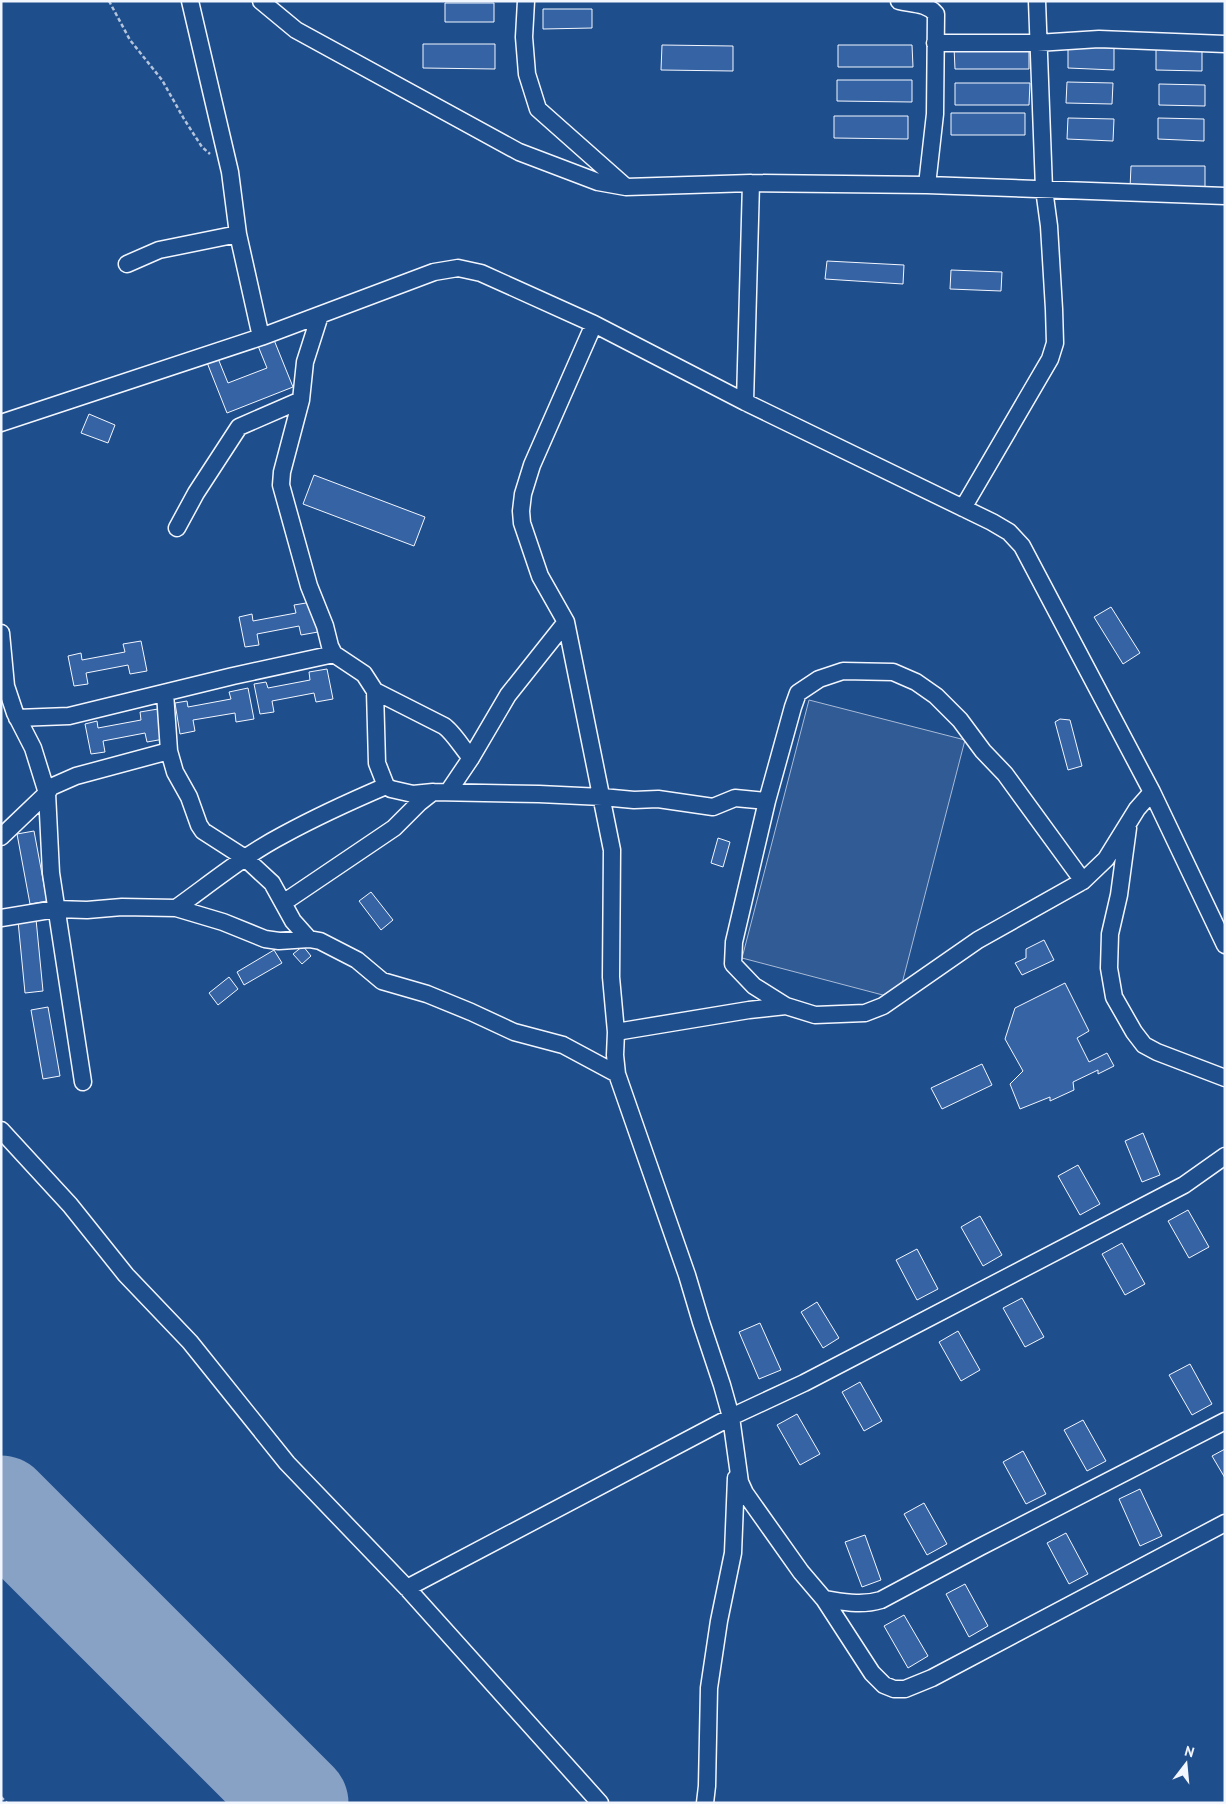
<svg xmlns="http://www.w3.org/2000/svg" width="1226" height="1804" font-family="'PT Sans',sans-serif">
	<rect width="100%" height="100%" fill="#1f4e8c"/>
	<!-- built -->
	<path fill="#305b95" stroke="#a8bbd7" d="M809,700l156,40 -67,259 -156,-41z"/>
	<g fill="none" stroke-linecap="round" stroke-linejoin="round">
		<!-- runway -->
		<path stroke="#88a2c6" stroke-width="101" d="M1,1506l297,297"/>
	</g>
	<!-- building -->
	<path fill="#3563a3" stroke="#f2f6ff" d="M445,3h49v19h-49z
		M543,9h49v19l-49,1z
		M423,44h72v25l-72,-1z
		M662,45l71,1v25l-72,-1z
		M838,45h74l1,22h-75z
		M954,47h75v22h-74z
		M1068,47l46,1v22l-46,-2z
		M1156,49l46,1v21l-46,-1z
		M837,80h75v22l-75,-1z
		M1067,82l46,1 -1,21 -46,-1z
		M955,83h75l-1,22h-74z
		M1159,84l46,1v21l-46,-1z
		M951,113h74v22h-74z
		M834,116h74v23l-74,-1z
		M1068,118l46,1 -1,22 -46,-2z
		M1158,118l46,1v22l-46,-2z
		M1131,166h74v22h-75z
		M827,261l77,4 -1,19 -78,-5z
		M951,270l51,2 -1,19 -51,-2z
		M272,335l21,52 -66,26 -21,-53 11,-4 11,27 39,-15 -11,-27z
		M89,414l26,11 -7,18 -27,-10z
		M314,475l111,42 -11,29 -111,-42z
		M312,602l6,30 -17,3 -2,-9 -42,8 2,11 -14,2 -6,-30 13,-3 1,7 43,-8 -2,-8z
		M1111,607l29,46 -17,11 -29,-47z
		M141,641l6,30 -17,3 -2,-9 -42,8 2,11 -14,2 -6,-30 13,-3 1,7 43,-8 -2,-8z
		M327,669l6,30 -17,3 -2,-9 -42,8 2,11 -14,2 -6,-30 12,-2 2,6 42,-8 -1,-8z
		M248,688l6,31 -18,3 -1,-9 -42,7 2,11 -15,3 -5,-31 12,-2 1,6 43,-8 -2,-7z
		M158,709l6,30 -17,3 -2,-9 -42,8 2,11 -14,2 -6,-30 12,-3 1,7 43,-8 -1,-8z
		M1060,719l10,1 12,46 -14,4 -13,-48z
		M34,831l13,70 -17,3 -13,-70z
		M718,838l12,4 -7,25 -12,-4z
		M371,892l22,28 -12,10 -22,-29z
		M36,919l7,72 -18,2 -7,-72z
		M1044,940l10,20 -32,15 -7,-12 11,-5v-9z
		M303,946l8,10 -9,8 -9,-10z
		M274,950l8,13 -38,22 -7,-13z
		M229,977l9,12 -20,16 -9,-12z
		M1065,983l24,48 -12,7 12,24 18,-9 7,13 -16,8v-4l-25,12 1,8 -24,11v-4l-30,12 -10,-25 13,-13 -18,-32 10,-31z
		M48,1007l12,69 -17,3 -12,-69z
		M982,1064l10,21 -50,24 -11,-21z
		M1143,1133l17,42 -18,7 -17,-41z
		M1078,1165l22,39 -20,11 -22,-39z
		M1188,1210l21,37 -20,11 -21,-37z
		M980,1216l22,39 -19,11 -22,-39z
		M1122,1243l23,41 -20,11 -23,-41z
		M917,1249l21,40 -21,11 -21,-40z
		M1022,1298l22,39 -19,10 -22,-39z
		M817,1302l22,36 -16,10 -22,-36z
		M760,1323l21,47 -22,9 -20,-47z
		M958,1331l22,39 -19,11 -22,-39z
		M1190,1364l22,40 -20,11 -23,-40z
		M860,1382l22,39 -18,10 -22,-39z
		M797,1414l23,40 -20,11 -23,-40z
		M1083,1420l23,41 -19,10 -23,-41z
		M1225,1449v29l-13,-22z
		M1023,1451l23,43 -20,10 -23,-42z
		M1140,1489l22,47 -22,10 -21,-47z
		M924,1503l23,41 -20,11 -23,-41z
		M1066,1533l22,41 -19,10 -22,-41z
		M865,1535l16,45 -19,7 -17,-45z
		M965,1584l23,42 -19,11 -23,-43z
		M904,1615l24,41 -20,12 -24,-42z"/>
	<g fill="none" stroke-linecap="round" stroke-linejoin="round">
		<!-- minor casing -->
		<g stroke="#f2f6ff" stroke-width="19">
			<path id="minor" d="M190,1l40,171 8,62 23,103
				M261,1l35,29 223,122 79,30 28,5 125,-4 176,2 298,11
				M526,1l-2,36 3,37 11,35 88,78
				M899,1c13,3 28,2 37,13l-1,100 -8,71
				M935,43h102l62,-4 126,5
				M127,264l32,-14 79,-16
				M320,315l-15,47 -4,38 -19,72 -1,13 28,101 16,40 5,20 4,8 30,20 11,17 2,72 9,23 5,3 22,5 20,-2 106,2 63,3 32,3 24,-1 55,8 22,-9 32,3
				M594,324l-62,141 -9,29 -2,17 1,12 18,53 26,46 46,228 -1,127 5,55 -1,23 2,19 70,201 14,47 21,63 9,32 9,65 5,11 56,79 23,27 48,74 12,12 10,4h11l27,-11 293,-155
				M745,402l6,-219
				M1,423l260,-86 173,-65 24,-4 23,5 113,51 151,78 247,120 17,10 13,14 130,246 73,153
				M963,508l87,-149 5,-16 -1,-34 -5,-83 -5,-37 -7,-188
				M177,528l19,-35 43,-66 62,-27
				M1,633l5,53 9,27 18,35 14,45 4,80 32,209
				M375,691l69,35c9,6 19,23 27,32
				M165,693l4,58 6,21 14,25 10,28 4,6 42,27 27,25 21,38 16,18
				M17,718l52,-2 164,-40 101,-22
				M448,792l23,-34 37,-63 58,-73
				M1128,828l-9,67 -9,39 -1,34 5,29 20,35 10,13 13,7 68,26
				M1,837l46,-44 4,-6 25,-11 93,-25
				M1083,881l-78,-107 -22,-23 -23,-31 -24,-24 -20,-14 -23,-10 -50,-1 -24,8 -21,14 -5,14 -26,94 -33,141 -1,22 21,22 32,20 29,9 50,-2 18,-7 95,-66 105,-59 23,-22 31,-50 15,-17
				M283,903l111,-75 25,-25 14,-11
				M176,908c35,-25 69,-53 107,-73 33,-18 68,-34 103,-49
				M1,918l55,-9 31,1 35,-3 54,1 47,14 42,17 14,2 30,-2 11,2 37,19 25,21 45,13 44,18 43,20 49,13 54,29
				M616,1032l133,-22 37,-4
				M1,1130l69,75 56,70 64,67 97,121 120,125 193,215
				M407,1588l324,-171 73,-34 380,-198 41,-29
				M824,1599c20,3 37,7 57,1l99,-53 245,-126
				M705,1803l2,-17 2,-98 10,-67 14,-68 3,-75"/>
		</g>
		<!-- path -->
		<path stroke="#b3c4dc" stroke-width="2.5" stroke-dasharray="4 2.5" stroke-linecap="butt" d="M109,1l21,39 32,40 22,39 18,28 8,7
			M1,1797l6,6"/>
		<!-- minor -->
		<use href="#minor" stroke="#1f4e8c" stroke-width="16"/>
	</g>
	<!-- border -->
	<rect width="1226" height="1804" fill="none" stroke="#f2f6ff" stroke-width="5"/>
	<!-- north arrow -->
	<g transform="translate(1186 1764) rotate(16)" stroke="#1f4e8c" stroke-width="4" paint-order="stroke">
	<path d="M0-4L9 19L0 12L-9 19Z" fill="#f2f6ff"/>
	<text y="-8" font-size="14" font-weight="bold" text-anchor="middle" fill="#f2f6ff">N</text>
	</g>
</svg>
